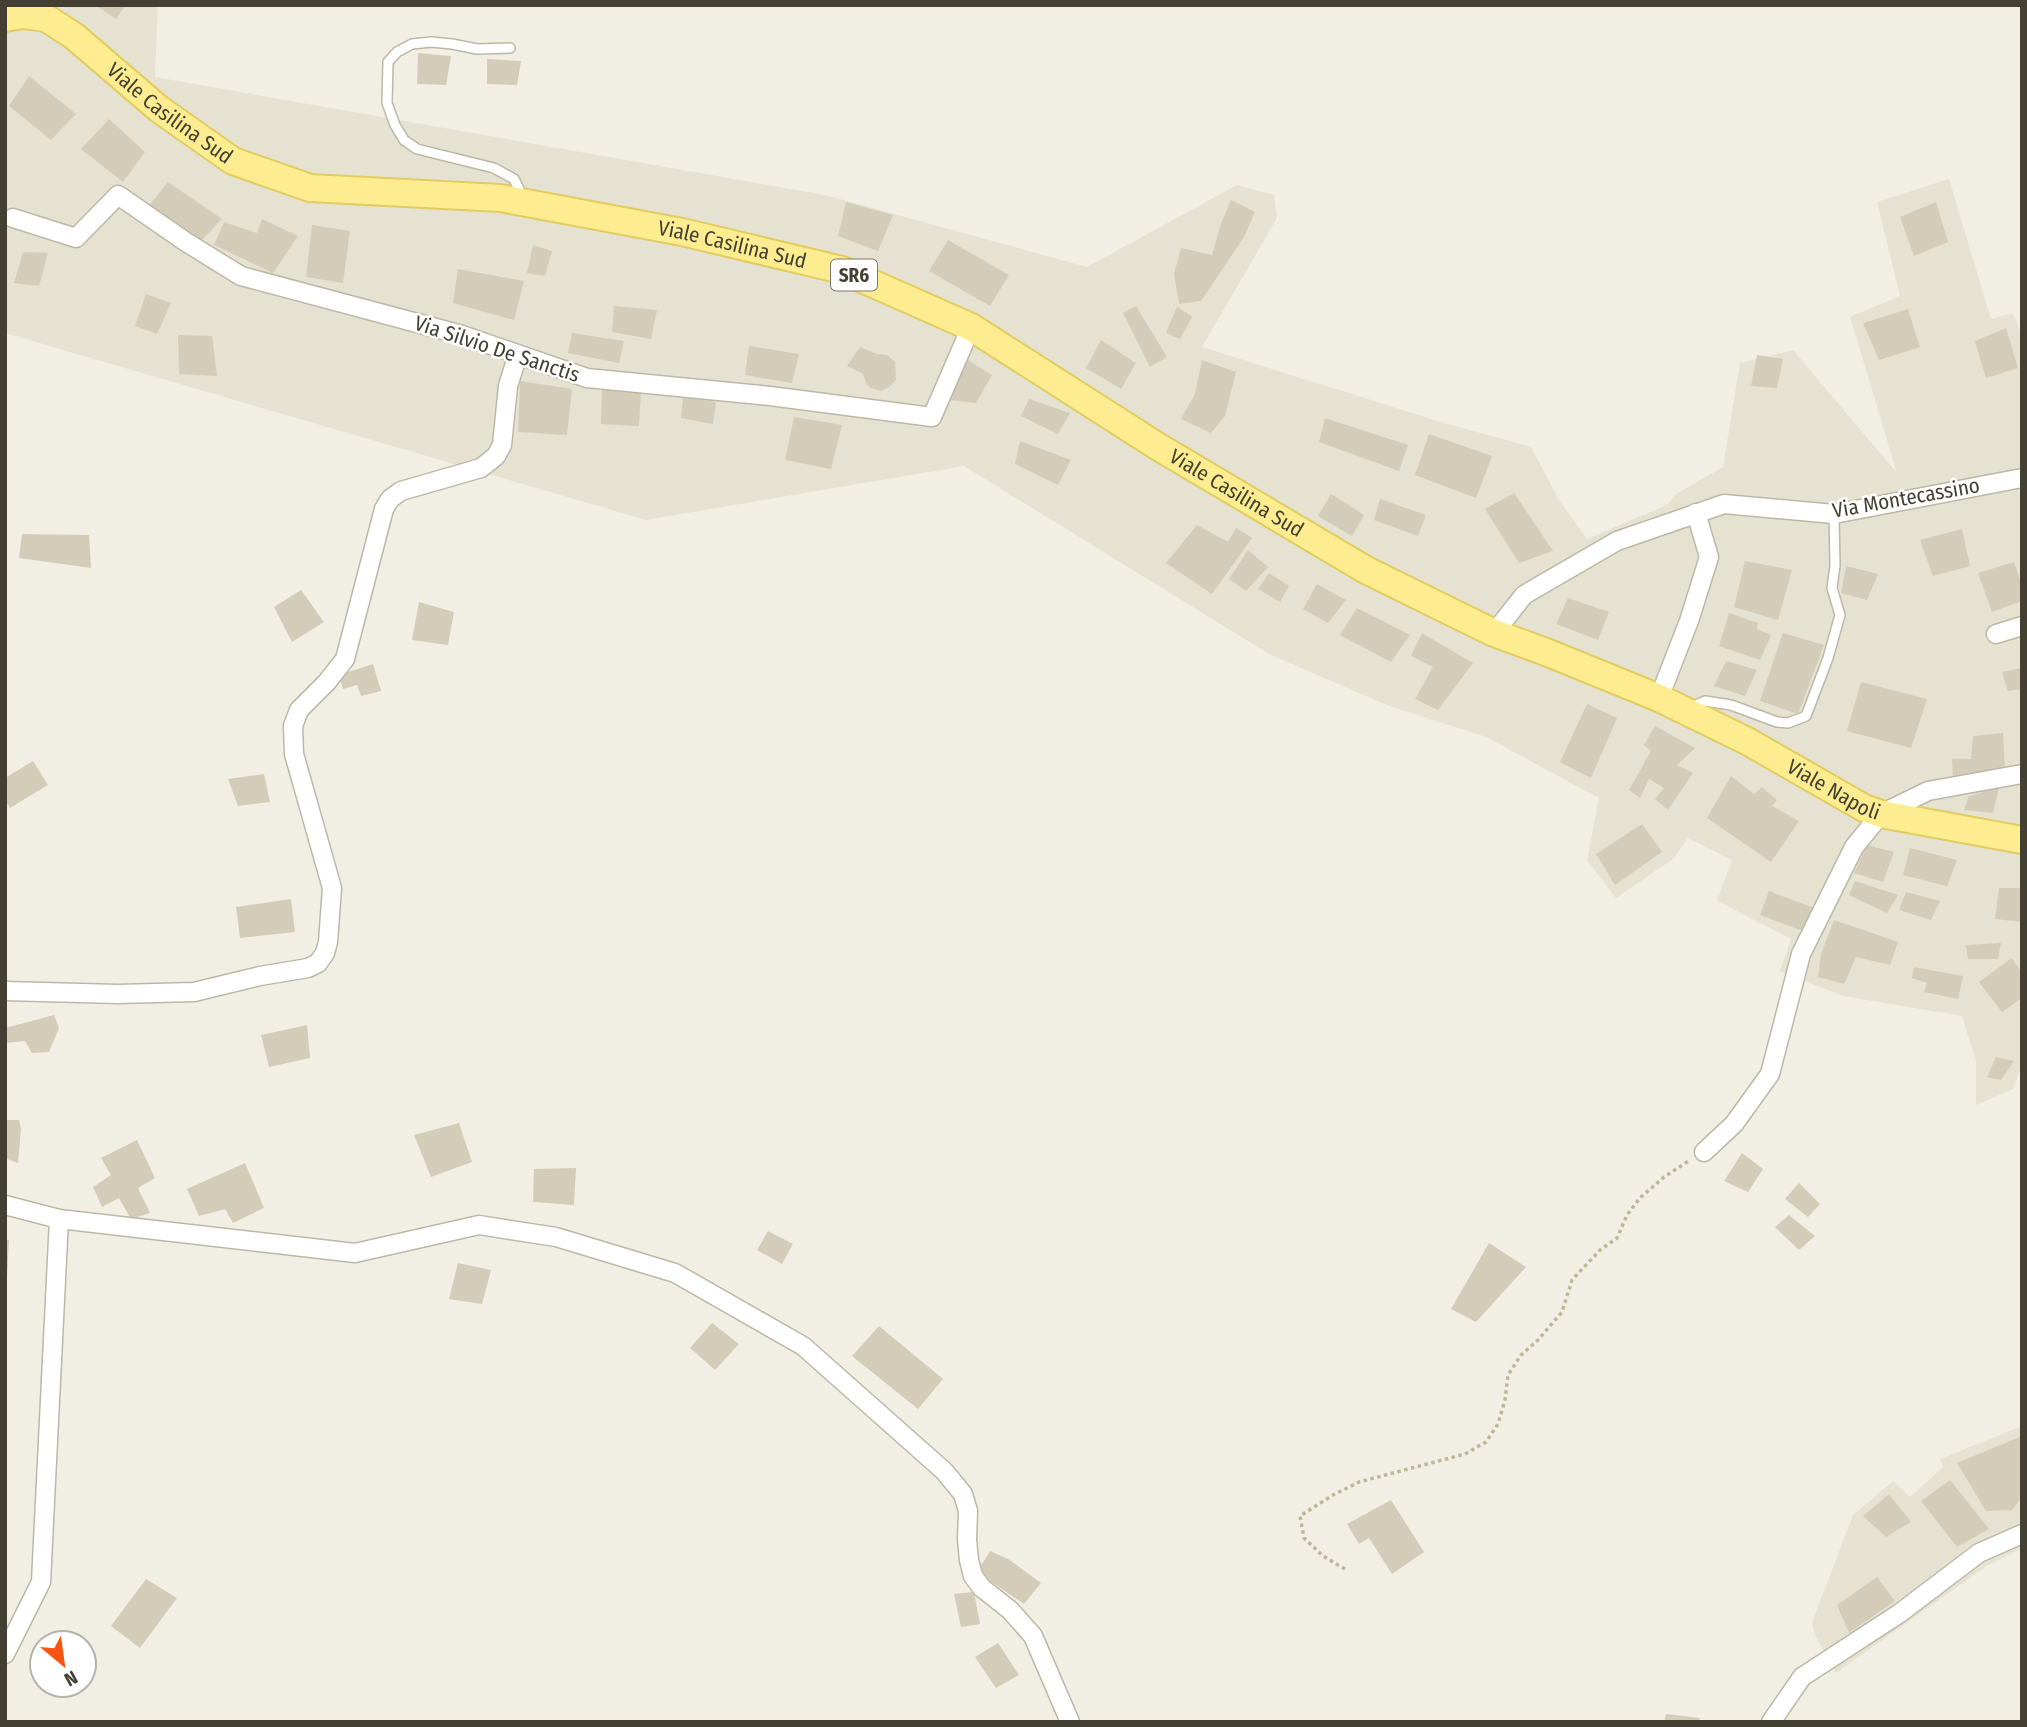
<svg xmlns="http://www.w3.org/2000/svg" width="2027" height="1727" font-family="'Fira Sans Condensed',sans-serif">
	<rect width="100%" height="100%" fill="#f1efe3"/>
	<!-- residential -->
	<path fill="#e5e2d1" d="M5,5h153l-3,72 670,118 262,72 150,-82 37,10 3,23 -75,129 242,76 87,24 28,53 28,39 80,-34 9,-11 47,-27 17,-104 53,-13 104,123 -47,-156 50,-21 -23,-94 72,-23 42,140 22,-6 9,23v728l-9,25 -37,16v-43l-14,-46 -119,-20 -63,-25 11,-32 -74,-38 15,-41 -44,-22 -15,21 -57,39 -29,-38 12,-62 -113,-61 -97,-31 -120,-52 -305,-188 -318,54 -641,-187z
		M2022,1426v122l-34,17 -152,108 -21,-38 -3,-12 41,-108 40,-34 17,16 33,-30 -3,-8z"/>
	<!-- building -->
	<path fill="#d3ccb9" d="M95,5h31l-10,14z
		M418,53l33,3 -5,29 -29,-1z
		M487,59l34,2 -4,24 -30,-1z
		M29,76l47,38 -25,26 -42,-34z
		M109,119l36,33 -22,30 -42,-33z
		M168,182l54,37 -24,25 -50,-37z
		M1231,200l24,12 -11,25 -43,64 -22,3 -5,-30 7,-26 31,7 9,-31z
		M846,202l47,13 -15,36 -40,-15z
		M1936,202l12,40 -34,14 -14,-39z
		M262,219l36,17 -25,37 -59,-28 10,-23 33,11z
		M312,225l38,6 -7,52 -37,-6z
		M948,240l61,35 -19,31 -61,-35z
		M533,245l19,6 -7,25 -18,-3z
		M23,252l25,1 -9,33 -25,-3z
		M458,269l66,12 -10,39 -61,-17z
		M146,294l25,9 -14,31 -22,-8z
		M614,306l43,4 -6,29 -39,-7z
		M1136,306l31,51 -17,10 -27,-54z
		M1177,306l15,11 -12,22 -14,-6z
		M1908,309l12,38 -41,13 -16,-37z
		M2006,328l12,40 -32,10 -11,-37z
		M572,333l52,8 -5,22 -51,-10z
		M178,335l34,1 5,40 -38,-2z
		M1101,340l35,23 -15,26 -35,-21z
		M749,346l50,8 -7,29 -47,-8z
		M860,347l17,7 10,1 8,7 1,18 -7,7 -8,4 -10,-3 -4,-3 -4,-11 -16,-8z
		M1757,355l26,4 -6,29 -26,-2z
		M965,358l27,17 -16,28 -28,-3z
		M1202,360l34,12 -11,44 -14,17 -30,-14 14,-25z
		M520,381l52,8 -5,46 -49,-3z
		M602,390l39,3 -2,33 -38,-2z
		M683,397l33,5 -3,22 -32,-6z
		M1029,399l41,14 -12,21 -37,-18z
		M794,417l48,8 -11,44 -46,-9z
		M1325,418l83,27 -9,26 -80,-29z
		M1429,434l63,22 -16,42 -61,-23z
		M1020,441l51,19 -13,25 -43,-21z
		M1514,493l39,58 -34,12 -34,-54z
		M1331,494l33,21 -12,21 -34,-20z
		M1380,499l46,16 -8,21 -44,-16z
		M1197,525l31,17 8,-14 16,10 -40,56 -46,-31z
		M1962,529l8,37 -37,10 -13,-36z
		M22,534l67,1 2,33 -72,-10z
		M1248,550l20,17 -22,24 -17,-12z
		M1745,561l47,9 -14,50 -44,-13z
		M2014,562l8,24v15l-30,11 -14,-39z
		M1846,566l32,8 -11,26 -26,-7z
		M1269,573l20,13 -9,16 -22,-13z
		M1317,584l29,16 -18,23 -25,-14z
		M301,590l23,32 -32,20 -18,-35z
		M1568,598l41,14 -11,28 -42,-16z
		M419,602l35,10 -6,33 -36,-5z
		M1357,608l53,27 -19,27 -51,-27z
		M1729,613l29,10 -1,6 14,6 -11,25 -41,-14z
		M1422,633l51,30 -35,47 -23,-11 18,-32 -22,-11z
		M1783,633l41,12 -26,69 -38,-13z
		M1726,661l31,9 -12,26 -31,-10z
		M373,664l8,27 -20,5 -4,-11 -14,4 -4,-14z
		M2022,668v21l-14,2 -6,-19z
		M1861,682l66,17 -16,49 -64,-17z
		M1587,704l30,14 -26,60 -31,-16z
		M1655,726l40,22 -18,17 16,8 -25,37 -13,-11 9,-11 -15,-9 -9,19 -11,-8 22,-39 -7,-6z
		M2003,733l2,39 -52,4 -1,-17h19l2,-23z
		M33,761l15,24 -38,23 -5,-8v-22z
		M264,774l6,28 -32,4 -10,-27z
		M1731,776l23,18 8,-7 15,13 -5,6 27,15 -28,41 -64,-44z
		M1999,787l-6,26 -29,-3 5,-14z
		M1642,824l20,28 -47,33 -19,-31z
		M1867,845l27,7 -11,30 -29,-9z
		M1910,848l47,12 -10,26 -44,-11z
		M1855,881l43,14 -11,18 -38,-18z
		M1999,888h23v34l-27,-3z
		M1769,891l45,17 -11,23 -43,-16z
		M1906,892l34,9 -9,19 -32,-10z
		M291,899l4,33 -55,6 -4,-31z
		M1834,920l64,22 -8,23 -34,-8 -12,27 -26,-7 3,-23z
		M2001,943l-3,16h-30l-2,-14z
		M2012,958l10,15v25l-20,14 -23,-30z
		M1914,967l49,9 -5,23 -34,-7 3,-9 -15,-5z
		M54,1015l5,13 -10,24 -17,1 -7,-12 -20,2v-15z
		M307,1025l3,33 -41,9 -8,-32z
		M1996,1057l18,4 -13,19 -14,-3z
		M5,1120h14l2,9 -3,34 -13,-5z
		M459,1123l13,39 -41,15 -17,-42z
		M137,1140l18,38 -17,10 12,25 -19,6 -12,-21 -17,9 -9,-20 18,-12 -10,-17z
		M1742,1153l21,16 -15,23 -24,-11z
		M245,1163l19,45 -31,15 -8,-14 -26,7 -12,-27z
		M576,1168l-2,37 -41,-3 1,-33z
		M1799,1183l21,21 -12,13 -23,-18z
		M1789,1215l26,21 -16,14 -24,-23z
		M768,1231l25,13 -11,20 -25,-14z
		M5,1240h4l-2,37h-2z
		M1489,1243l37,24 -50,55 -25,-13z
		M458,1263l33,7 -9,34 -33,-5z
		M712,1323l27,21 -24,26 -25,-22z
		M879,1326l64,53 -25,30 -66,-53z
		M2022,1436v61l-10,13 -26,1 -29,-48z
		M1950,1480l39,49 -32,18 -36,-46z
		M1889,1494l22,28 -25,15 -23,-21z
		M1391,1500l33,52 -32,22 -23,-36 -10,6 -12,-20z
		M990,1551l18,8 33,24 -17,21 -47,-32z
		M1877,1577l18,24 -46,32 -12,-28z
		M146,1579l31,19 -37,50 -29,-22z
		M974,1592l6,32 -19,3 -7,-33z
		M998,1643l21,32 -23,13 -21,-31z
		M1666,1714l34,4 -1,4h-35z"/>
	<g fill="none" stroke-linecap="round" stroke-linejoin="round">
		<!-- lane casing -->
		<g stroke="#bdb8a6" stroke-width="12">
			<path id="lane" d="M510,48l-33,1 -25,-5 -21,-2 -19,2 -15,8 -9,10 -1,41 8,22 9,15 13,9 77,19 20,11 5,10 -3,10
				M1689,708l16,-7 26,4 46,17 11,1 18,-7 22,-58 12,-43 -8,-27 3,-22 -1,-52"/>
		</g>
		<!-- street casing -->
		<g stroke="#bdb8a6" stroke-width="21">
			<path id="street" d="M13,218l63,20 42,-43 68,47 55,34 221,59 125,43 183,18 162,21 39,-90
				M1494,633l30,-38 93,-54 107,-37 110,10 188,-36
				M1996,634l26,-8
				M1659,698l30,-77 20,-64 -13,-44
				M5,991l113,3 76,-2 66,-16 48,-8 10,-5 7,-10 3,-11 4,-54 -38,-134 -1,-28 6,-16 28,-28 18,-23 39,-150 6,-10 11,-8 80,-23 15,-12 6,-11 6,-59 10,-32
				M1704,1152l30,-28 36,-50 31,-120 53,-107 27,-33 47,-23 94,-17
				M5,1205l54,14 -18,363 -36,72
				M59,1219l296,34 124,-28 77,12 119,36 128,73 141,125 19,23 5,17 -1,29 2,20 4,16 9,12 28,22 23,26 37,86
				M1771,1722l31,-45 98,-64 79,-60 43,-19"/>
		</g>
		<!-- primary casing -->
		<g stroke="#e2cc60" stroke-width="30">
			<g id="primary">
				<path id="s1" d="M5,18l18,-3 23,3 28,18 85,73 74,52 77,27 190,10 182,34 160,38 129,57 186,119 209,124 128,63 52,19 113,46 88,43 117,67 17,6 141,26"/>
			</g>
		</g>
		<!-- path -->
		<path stroke="#beb697" stroke-width="3.5" stroke-dasharray="3.5 3.5" stroke-linecap="butt" d="M1345,1569l-22,-13 -19,-18 -4,-22 33,-21 26,-13 106,-28 21,-12 12,-18 7,-24 3,-25 13,-20 17,-15 24,-28 10,-32 28,-30 17,-12 10,-23 13,-17 24,-21 26,-17"/>
		<!-- lane -->
		<use href="#lane" stroke="#fff" stroke-width="9"/>
		<!-- street -->
		<use href="#street" stroke="#fff" stroke-width="18"/>
		<!-- primary -->
		<use href="#primary" stroke="#feed90" stroke-width="26"/>
	</g>
	<g text-anchor="middle" dominant-baseline="central" stroke-width="5" stroke-linejoin="round" paint-order="stroke">
		<!-- shield labels -->
		<rect fill="#fff" stroke="#7b7970" stroke-width="2" x="831" y="259.5" width="46" height="31" rx="5"/>
		<g font-size="19" font-weight="bold" fill="#433f33">
			<text x="854" y="275">SR6</text>
		</g>
		<!-- street labels -->
		<g font-size="21" fill="#433f33" stroke="#fff">
			<text stroke="none"><textPath href="#s1" startOffset="198">Viale Casilina Sud</textPath></text>
			<text stroke="none"><textPath href="#s1" startOffset="786">Viale Casilina Sud</textPath></text>
			<text transform="translate(497 349) rotate(18)">Via Silvio De Sanctis</text>
			<text stroke="none"><textPath href="#s1" startOffset="1353">Viale Casilina Sud</textPath></text>
			<text transform="translate(1906 498) rotate(-10)">Via Montecassino</text>
			<text stroke="none"><textPath href="#s1" startOffset="2021">Viale Napoli</textPath></text>
		</g>
	</g>
	<!-- border -->
	<rect width="2027" height="1727" fill="none" stroke="#433f33" stroke-width="14"/>
	<!-- north arrow -->
	<g transform="translate(63 1664) rotate(151)"><circle r="33" fill="#ffffff" stroke="#b4b2ad" stroke-width="2"/>
	<path d="M0-5L12 26L0 18L-12 26Z" fill="#f95312"/>
	<text y="-10" font-size="19" font-weight="bold" text-anchor="middle" fill="#433f33">N</text>
	</g>
</svg>
